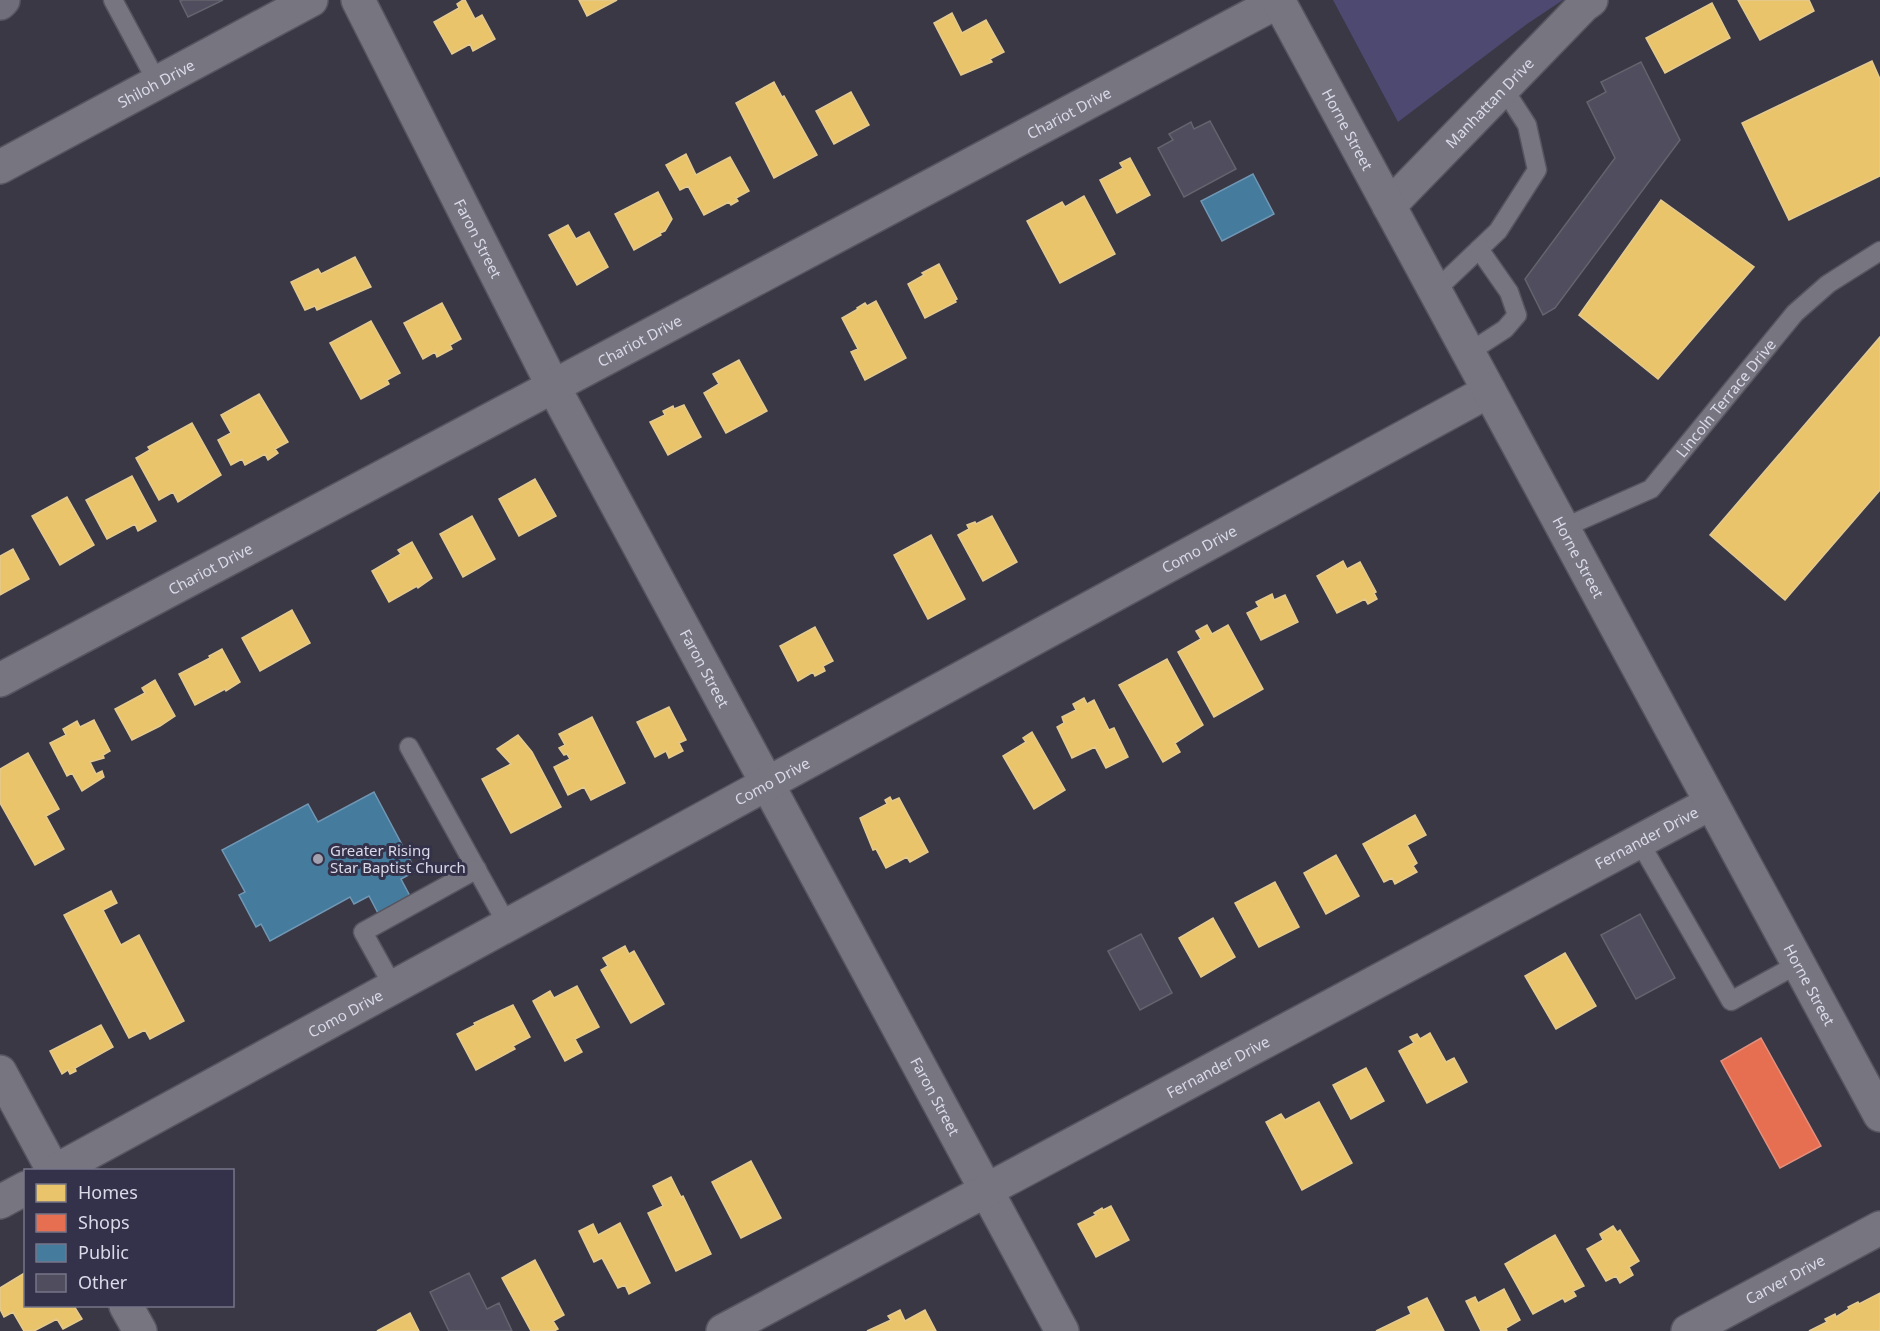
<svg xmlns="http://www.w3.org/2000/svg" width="1880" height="1331" font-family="'Noto Sans',sans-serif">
	<rect width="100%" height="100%" fill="#393844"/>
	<!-- green -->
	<path fill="#4d4970" d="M1333,0h230l-36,24 -129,98z"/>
	<!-- homes -->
	<path fill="#e9c46a" stroke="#e4ca90" stroke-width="1.5" d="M463,0h2l10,19 7,-4 13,24 -22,12 -3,-7 -18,10 -18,-32 25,-14 -2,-4z
		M579,0h38l-30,16z
		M1738,0h71l5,11 -54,29z
		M1712,3l18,35 -65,35 -19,-35z
		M952,13l10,20 24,-13 18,32 -14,7 2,3 -31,13 -27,-52z
		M1872,61l8,18v97l-91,44 -47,-97z
		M774,82l8,15 2,-1 33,59 -43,23 -38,-75z
		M851,92l18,33 -35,19 -18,-33z
		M686,154l10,21 34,-18 19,34 -13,7 2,3 -7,4 -2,-3 -25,13 -16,-29 -8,4 -14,-25z
		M1130,158l20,37 -33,18 -17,-33 23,-12 -3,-5z
		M658,192l14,27 -7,12 -5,2 1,2 -27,15 -19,-36z
		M1084,196l31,58 -55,29 -33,-62 35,-19 3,5z
		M1661,200l93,67 -96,112 -79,-64z
		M568,225l8,14 13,-7 19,35 -31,18 -28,-50z
		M355,257l16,30 -54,23 -2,-4 -10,4 -14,-28 27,-13 3,5z
		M939,264l18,35 -2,1 1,2 -31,16 -17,-34 16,-9 -2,-2z
		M876,301l30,57 -41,22 -14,-28 7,-3 -16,-31 16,-9 -1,-1 8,-5 2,3z
		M442,303l19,36 -11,6 2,4 -15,8 -2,-5 -12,7 -19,-36z
		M371,321l29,52 -13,7 2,4 -28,15 -31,-56z
		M1880,337v153l-95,110 -75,-65z
		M739,360l28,51 -41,22 -22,-40 15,-9 -6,-10z
		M259,394l29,48 -13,7 3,4 -10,7 -3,-6 -20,11 -3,-6 -11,6 -13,-25 13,-7 -10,-18z
		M684,405l17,32 -33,18 -18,-33 15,-7 -2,-4 10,-5 1,3z
		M192,423l29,52 -43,27 -5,-10 -14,8 -23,-42 14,-8 -2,-3z
		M132,476l24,45 -18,10 -3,-7 -28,15 -21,-39z
		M535,479l21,37 -37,20 -20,-37z
		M67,497l27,48 -34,20 -28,-49z
		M472,516l23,43 -32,18 -23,-43z
		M992,516l25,46 -34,19 -25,-46 11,-6 -2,-4 8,-3 1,2z
		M931,535l34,64 -37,20 -34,-64z
		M412,542l20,36 -14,10 -1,-2 -28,16 -17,-31 29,-17 -3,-4z
		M13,549l16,30 -29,16v-39z
		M1343,561l4,8 13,-7 16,30 -2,1 3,6 -9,5 -3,-5 -28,14 -20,-37z
		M1272,594l2,6 11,-5 13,27 -37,18 -14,-27 12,-6 -3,-5z
		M292,610l18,33 -50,28 -18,-33z
		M1207,625l5,9 16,-9 35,64 -49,28 -36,-65 23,-13 -5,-8z
		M815,627l18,34 -10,5 2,5 -10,5 -2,-4 -15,9 -18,-35z
		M222,649l18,33 -14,9 -1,-2 -30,16 -16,-31 31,-16 -1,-2z
		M1167,659l36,66 -28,18 5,9 -17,10 -44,-77z
		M155,680l20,36 -15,10 -28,14 -17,-31 30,-16 -3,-5z
		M1084,698l3,6 7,-4 15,30 5,-2 14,29 -22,11 -11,-21 -23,11 -15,-31 7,-4 -2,-6 14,-7 -3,-6z
		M669,707l17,33 -7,3 4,8 -14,7 -3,-7 -11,6 -18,-35z
		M592,717l33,66 -34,17 -7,-13 -16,8 -14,-28 16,-8 -3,-5 -3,1 -5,-7 6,-3 -6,-11z
		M94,720l16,31 -7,4 1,3 -14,4 6,12 6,-3 2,6 -22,14 -10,-18 -5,3 -17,-33 16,-8 -3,-6 14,-8 3,6z
		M1032,732l33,58 -31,19 -31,-53 23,-14 -3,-4z
		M518,735l14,17 29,55 -50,26 -29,-54 29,-15 -14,-15z
		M28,753l31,56 -13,7 18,33 -29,16 -35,-62v-34z
		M890,797l2,4 7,-3 29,54 -18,10 -3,-5 -21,11 -10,-19 -3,1 -13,-32 27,-14 -2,-4z
		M1415,815l11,20 -19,10 10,18 -4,3 4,6 -22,12 -3,-6 -8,4 -21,-38z
		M1336,855l23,41 -33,18 -22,-41z
		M1275,882l24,45 -40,20 -24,-44z
		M111,891l6,12 -14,7 18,35 18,-10 45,86 -34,18 -5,-9 -16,8 -65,-123z
		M1213,918l22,39 -34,20 -22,-39z
		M625,946l4,8 5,-3 30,53 -33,19 -30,-53 7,-4 -5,-8z
		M1565,953l31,53 -40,23 -31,-53z
		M577,986l22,41 -24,12 7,13 -17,9 -32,-60 17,-10 4,7z
		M513,1005l17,32 -17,9 2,3 -39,21 -19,-36 18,-9 -1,-2z
		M101,1025l12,22 -38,21 1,3 -6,3 -2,-4 -6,4 -12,-23z
		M1430,1033l16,29 8,-4 13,24 -40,21 -28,-52 15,-8 -4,-6 7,-3 3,5z
		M1366,1068l18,33 -33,18 -18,-34z
		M1319,1102l33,61 -50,27 -36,-68 15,-8 4,6z
		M751,1161l30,57 -40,20 -29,-56z
		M671,1177l10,20 2,-1 28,58 -35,17 -28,-58 15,-7 -10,-20z
		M1111,1206l18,34 -33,17 -18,-33 18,-9 -2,-2 8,-5 1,2z
		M620,1223l30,60 -21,11 -4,-9 -7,3 -16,-30 -8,4 -15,-31 14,-7 5,11z
		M1613,1226l4,6 3,-2 19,31 -10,6 4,8 -13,8 -4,-7 -10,5 -19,-32 16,-9 -3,-6z
		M1555,1235l29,51 -11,5 3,5 -11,6 -2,-4 -30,16 -28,-50z
		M535,1260l29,55 -11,6 5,8 -4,2h-23l-29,-53z
		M26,1272v34h48l8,13 -19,10 -6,-10 -23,12h-10l-11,-19 -9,5 -4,-8v-21z
		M1504,1289l16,31 -14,8 1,3h-26l-15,-30 9,-4 3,6z
		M1880,1293v38h-71l18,-9 -2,-3 10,-5 1,3 13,-8 -1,-2 10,-5 1,2z
		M1427,1298l17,33h-68l35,-17 -3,-7z
		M900,1310l5,11 20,-11 11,21h-69l24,-11 -3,-4z
		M410,1313l9,18h-42z"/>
	<!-- shops -->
	<path fill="#e76f51" stroke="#e38f7e" stroke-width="1.5" d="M1761,1038l60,108 -41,22 -59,-107z"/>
	<!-- public -->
	<path fill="#457b9d" stroke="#7197b4" stroke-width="1.5" d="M1253,174l21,40 -52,27 -21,-40z
		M374,792l42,79 -15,8 10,19 -32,17 -10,-19 -15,8 -4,-7 -80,44 -9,-17 -5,3 -17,-32 6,-3 -23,-42 86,-46 10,18z"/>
	<!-- building -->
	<path fill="#504d5e" stroke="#64646e" stroke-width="1.5" d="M183,0h40l-35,17 -8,-16z
		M1641,62l39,78 -125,168 -12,7 -18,-36 90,-121 -28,-56 19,-10 -5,-10z
		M1210,121l26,48 -52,28 -26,-49 15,-8 -4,-6 22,-12 3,7z
		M1640,914l35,64 -39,21 -35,-64z
		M1141,934l31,59 -32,17 -32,-59z
		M469,1273l18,36 12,-6 13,28h-63l-19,-39z"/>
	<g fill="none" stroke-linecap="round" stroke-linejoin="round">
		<!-- service casing -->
		<g stroke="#565560" stroke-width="21">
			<g id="service">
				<path d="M113,0l44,82"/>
				<path d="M1435,291l63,-60 39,-61 -10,-45 -23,-36"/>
				<path d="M1468,353l37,-24 12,-14 -8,-23 -30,-43"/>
				<path id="s1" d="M1563,528l88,-39 144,-176 33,-29 52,-33"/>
				<path d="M409,747l99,179"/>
				<path d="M1639,841l92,160 67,-37"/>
				<path d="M394,988l-31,-56 114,-63"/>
			</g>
		</g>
		<!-- minor casing -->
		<g stroke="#565560" stroke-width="36">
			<g id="minor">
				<path id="s2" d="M358,0l195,386 509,945"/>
				<path id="s3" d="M0,167l311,-167"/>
				<path id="s4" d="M1389,206l195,-201 7,-5"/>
				<path id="s5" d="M0,680l1279,-679"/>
				<path d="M0,1072l53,98"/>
				<path id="s6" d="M57,1170l1432,-779"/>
				<path d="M0,1202l26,-14"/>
				<path d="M126,1306l14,25"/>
				<path id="s7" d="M723,1331l988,-528"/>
				<path id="s8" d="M1688,1331l192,-103"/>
			</g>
		</g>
		<!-- tertiary casing -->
		<g stroke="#565560" stroke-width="36">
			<g id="tertiary">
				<path id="s9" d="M1278,0l602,1115"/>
			</g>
		</g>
		<!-- secondary casing -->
		<g stroke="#565560" stroke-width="36">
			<path id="secondary" d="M0,3l3,-3"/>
		</g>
		<!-- service -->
		<use href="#service" stroke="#767580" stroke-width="18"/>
		<!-- minor -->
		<use href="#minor" stroke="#767580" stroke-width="33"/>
		<!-- tertiary -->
		<use href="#tertiary" stroke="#767580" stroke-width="33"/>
		<!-- secondary -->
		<use href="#secondary" stroke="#706e7b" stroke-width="33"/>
	</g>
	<!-- markers -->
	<circle fill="#a1a1af" stroke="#34324a" stroke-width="2" cx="318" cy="859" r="6"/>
	<g text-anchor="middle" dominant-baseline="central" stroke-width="6" stroke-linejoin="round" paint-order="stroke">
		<!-- street labels -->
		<g font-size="15" fill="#d9d9e8" stroke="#34324a">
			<text stroke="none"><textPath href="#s3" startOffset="177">Shiloh Drive</textPath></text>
			<text stroke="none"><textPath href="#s4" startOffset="144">Manhattan Drive</textPath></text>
			<text stroke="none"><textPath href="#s5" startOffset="1210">Chariot Drive</textPath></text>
			<text stroke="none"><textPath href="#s9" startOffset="147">Horne Street</textPath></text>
			<text stroke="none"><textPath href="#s2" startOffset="267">Faron Street</textPath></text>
			<text stroke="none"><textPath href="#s5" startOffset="724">Chariot Drive</textPath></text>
			<text stroke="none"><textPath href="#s1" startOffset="214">Lincoln Terrace Drive</textPath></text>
			<text stroke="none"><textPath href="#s6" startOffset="1300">Como Drive</textPath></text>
			<text stroke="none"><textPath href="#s9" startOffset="633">Horne Street</textPath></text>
			<text stroke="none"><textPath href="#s5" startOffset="238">Chariot Drive</textPath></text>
			<text stroke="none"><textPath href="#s2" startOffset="753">Faron Street</textPath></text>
			<text stroke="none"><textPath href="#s6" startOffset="814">Como Drive</textPath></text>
			<text stroke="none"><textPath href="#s7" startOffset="1047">Fernander Drive</textPath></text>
			<text stroke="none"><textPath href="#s9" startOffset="1119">Horne Street</textPath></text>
			<text stroke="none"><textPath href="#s6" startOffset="328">Como Drive</textPath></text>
			<text stroke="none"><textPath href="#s7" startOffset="561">Fernander Drive</textPath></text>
			<text stroke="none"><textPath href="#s2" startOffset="1239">Faron Street</textPath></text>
			<text stroke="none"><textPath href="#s8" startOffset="110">Carver Drive</textPath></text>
		</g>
		<!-- poi labels -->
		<g font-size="15" fill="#d9d9e8" stroke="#34324a" text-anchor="start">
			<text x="330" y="850">Greater Rising<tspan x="330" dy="17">Star Baptist Church</tspan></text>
		</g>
	</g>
	<!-- legend -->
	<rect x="24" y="1169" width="210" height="138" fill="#34324a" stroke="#767589" stroke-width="1.5"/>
	<rect x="36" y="1184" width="30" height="18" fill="#e9c46a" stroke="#767589" stroke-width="1.5"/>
	<text x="78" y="1199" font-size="18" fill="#d9d9e8">Homes</text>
	<rect x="36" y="1214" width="30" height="18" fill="#e76f51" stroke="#767589" stroke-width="1.5"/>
	<text x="78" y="1229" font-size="18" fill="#d9d9e8">Shops</text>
	<rect x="36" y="1244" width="30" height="18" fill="#457b9d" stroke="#767589" stroke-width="1.5"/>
	<text x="78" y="1259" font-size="18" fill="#d9d9e8">Public</text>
	<rect x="36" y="1274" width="30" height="18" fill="#504d5e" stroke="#767589" stroke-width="1.5"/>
	<text x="78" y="1289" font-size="18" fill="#d9d9e8">Other</text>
</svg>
